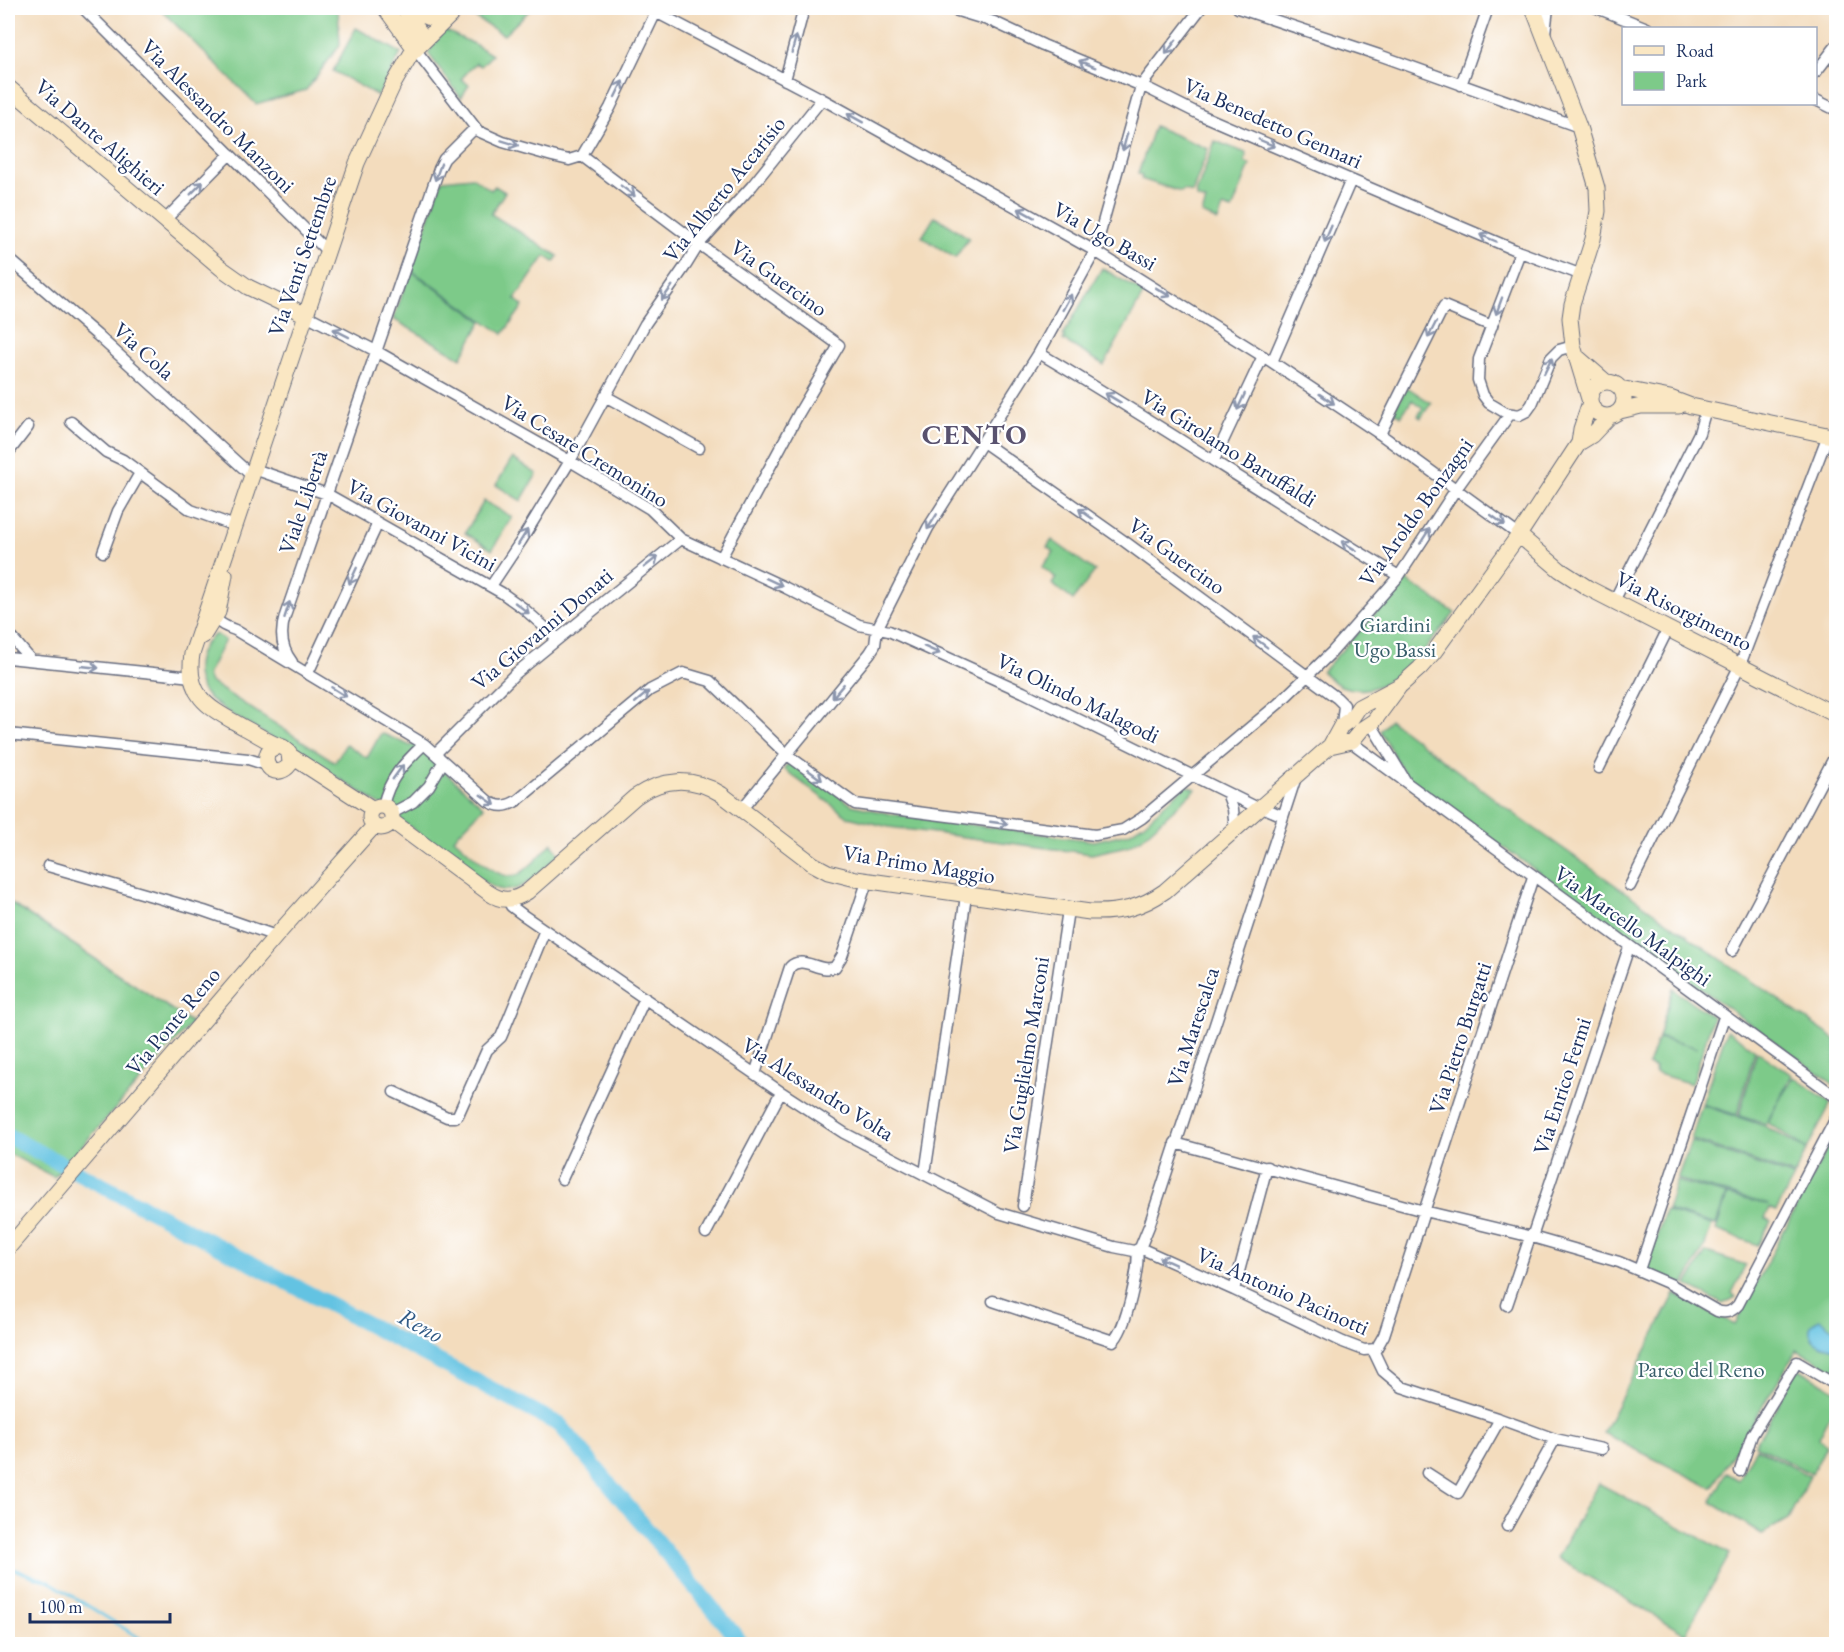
<svg xmlns="http://www.w3.org/2000/svg" width="1844" height="1652" font-family="'EB Garamond',serif">
	<rect width="100%" height="100%" fill="#fff"/>
	<filter id="ink" filterUnits="userSpaceOnUse"><feTurbulence type="fractalNoise" baseFrequency=".0167" numOctaves="2"/><feDisplacementMap in="SourceGraphic" scale="12" xChannelSelector="R" yChannelSelector="G"/><feConvolveMatrix kernelMatrix="1 2 1 2 8 2 1 2 1" color-interpolation-filters="sRGB"/></filter>
	<filter id="wash" filterUnits="userSpaceOnUse"><feTurbulence type="fractalNoise" baseFrequency=".008" numOctaves="4" result="noise"/><feDisplacementMap in="SourceGraphic" scale="24" xChannelSelector="R" yChannelSelector="G"/><feGaussianBlur stdDeviation="1.35" result="paint"/><feColorMatrix in="noise" values="0 0 0 0 0 0 0 0 0 0 0 0 0 0 0 0 0 1.4 0 .05"/><feComposite in="paint" operator="in"/></filter>
	<g filter="url(#wash)">
		<rect width="100%" height="100%" fill="#f3dcbd"/>
		<!-- green -->
		<path fill="#7dca89" stroke="#4c7c74" stroke-width="1.5" d="M159,8h179l2,37 -34,45 -50,14z
			M468,8h64l-28,27 -40,-24z
			M356,28l45,25 -23,43 -45,-25z
			M444,30l32,15 16,10 -11,11 -5,-3 -15,16 8,6 -8,13 -33,-45z
			M1154,126l54,23 -16,44 -8,-3 -3,2 -40,-13 1,-4 -4,-1z
			M1215,141l31,12 -1,9 5,3 -18,45 -9,-3 -5,14 -16,-7 4,-13 -9,-3v-4l-1,-1z
			M472,177l19,13 4,-4 10,6 -14,22 67,42 -4,6 -9,-6 -30,43 8,7 -20,28 -92,-64 31,-90z
			M935,216l34,22 -14,20 -33,-21z
			M1102,268l42,25 -40,72 -41,-25 2,-3 -2,-2z
			M411,271l71,50 -21,37 -68,-39z
			M1407,387l24,16 -10,15 -3,-2 5,-8 -11,-8 -11,16 -8,-5z
			M512,458l25,16 -16,27 -25,-16z
			M484,501l28,16 -20,33 -27,-17z
			M1052,540l43,31 -22,29 -21,-16 4,-6 -14,-11 12,-15 -7,-5z
			M1406,580l49,33c-26,30 -67,92 -114,73 -7,-3 -13,-9 -19,-14z
			M216,634l9,6 -18,35 3,7 125,80 11,-18 21,14 14,-25 30,13 3,-2 70,63 -30,31c13,11 44,45 63,37 13,-6 25,-22 35,-32l7,11c-13,12 -31,35 -51,36 -10,1 -19,-5 -27,-10l-87,-65 -6,-8 -8,-2c-40,-28 -84,-51 -125,-77 -14,-8 -44,-24 -52,-37 -12,-20 -6,-45 13,-57z
			M1390,720l134,101 312,219v46l-429,-308 -27,-47z
			M791,760l61,45 39,9 203,27 35,-8 14,-9 43,-39 10,4 -55,50 -14,7 -35,8 -203,-27 -41,-10 -64,-48z
			M8,901l184,122 -138,154 -46,-24z
			M1673,989l40,28 -21,67 -37,-11v-5l-7,-3 10,-27 40,10 -40,-11z
			M1727,1030l28,20 -18,65 -35,-11z
			M1757,1051l35,24 -26,49 -27,-8z
			M1794,1077l37,26 -24,46 -39,-26 11,-23z
			M1702,1105l63,21 42,24 -13,25 -103,-36z
			M1836,1131v240l-39,-21 -85,138 -109,-55 72,-139 60,30z
			M1691,1141l103,36 -18,34 -6,-3 -5,10 6,3 -13,24 -42,-15 11,-35 42,10 -92,-26z
			M1676,1181l50,13 -10,31 -49,-15z
			M1665,1211l47,14 -8,23 -20,37 -38,-16z
			M1706,1252l40,13 -14,28 4,4 -13,7 -36,-19z
			M1798,1368l38,23v12l-17,35 7,8 -14,28 -57,-29z
			M1756,1448l54,28 -22,43 -26,15 -51,-32 15,-29 13,7z
			M1598,1483l132,71 -45,80 -128,-76z"/>
		<!-- water -->
		<path fill="#64c3e2" stroke="#4079a0" stroke-width="1.5" d="M1820,1319l16,12v18c-4,-1 -10,-2 -15,-4 -14,-6 -16,-20 -1,-26z"/>
		<g fill="none" stroke-linecap="round" stroke-linejoin="round">
			<!-- stream -->
			<path stroke="#64c3e2" stroke-width="3" d="M8,1567l42,15 99,62"/>
			<!-- river -->
			<path stroke="#64c3e2" stroke-width="16" d="M8,1136l552,289 182,219"/>
		</g>
	</g>
	<g filter="url(#ink)">
		<g fill="none" stroke-linecap="round" stroke-linejoin="round">
			<!-- street casing -->
			<g stroke="#676c7f" stroke-width="13">
				<path id="street" d="M83,8l244,243
					M648,8l174,91 273,152 177,111 108,72 139,101
					M948,8l46,14 49,23 106,44 52,26 150,65 169,72 62,23
					M1238,8l141,47 200,72
					M1597,8l50,20
					M1545,33l3,-25
					M415,49l63,82 25,11 49,14 17,4 13,-4
					M1816,72l20,-26
					M785,80l19,-72
					M1461,85l27,-77
					M1816,100l20,10
					M582,156l117,88 140,101 -40,68 -78,145
					M582,156l28,-48 46,-96
					M164,221l66,-67
					M1520,252l-41,107 -1,21 5,15 6,8 17,10 13,2 8,-4 5,-7 19,-46 8,-8 14,-4
					M8,258l89,77 155,141
					M306,315l70,36 194,110 80,48 31,30 103,48 75,38 30,6 134,61 237,117
					M1039,353c122,72 239,151 360,223
					M1272,362l79,-182
					M605,396l94,52
					M71,422l35,30 17,8 68,50 44,16
					M1380,434l64,-128 48,20
					M983,442l141,99 213,157 7,7 -2,20
					M8,453l20,-26
					M1214,460l49,-104
					M254,469l73,25 175,99 21,15 35,31
					M103,552l15,-41 22,-38
					M491,586l30,-45 49,-80 75,-137 41,-59 13,-21 53,-58 70,-87
					M1614,601l85,-168 7,-24
					M212,612c5,11 12,14 23,18l189,114 64,57c11,7 19,6 30,-1l132,-110 33,-17 27,8 76,73 69,50 240,31 28,-5 19,-12 136,-114 54,-52 67,-76 57,-87 54,-75
					M8,633l23,27
					M8,658l184,19
					M292,662c-11,-14 -12,-30 -7,-46l154,-447 5,-10 31,-31
					M308,673l70,-150
					M1371,724l34,56
					M8,734l240,25 19,6
					M1351,742l485,355
					M435,754l80,-80 166,-135
					M1599,768l69,-139
					M1227,793l6,16 2,22
					M383,806c6,-28 21,-43 41,-62
					M1262,807l21,9
					M741,810l129,-157 5,-8 2,-16 51,-101 111,-175 56,-102 46,-165 60,-78
					M392,813l21,-11 16,-16 14,-24
					M48,866l156,45 72,25
					M1630,886l110,-221 88,-230
					M509,900l2,6 12,9 258,177 63,41 155,80 115,34 20,4 6,-3
					M1732,951l104,-197
					M755,1074l35,-107c13,-13 30,7 45,0l7,-11 25,-74
					M394,1092l53,25h8l3,-2 29,-65 14,-13 3,-7 41,-100
					M1175,1143l249,68 108,26 87,25 51,22 47,27c9,3 15,1 21,-6l98,-187
					M926,1167l40,-271
					M562,1179l83,-181
					M1023,1206l45,-296
					M706,1233l75,-141
					M1532,1237l97,-290
					M1140,1248l94,42 109,52 21,8 12,-1 8,-14 149,-458
					M1140,1248l9,-22 147,-449
					M1639,1270l85,-253
					M1234,1290l33,-123
					M993,1301l120,40c13,-11 27,-74 24,-91
					M1507,1305l23,-68
					M1373,1350l10,21 19,16 98,32 55,20 47,10
					M1740,1471l12,-36 45,-73 39,23
					M1427,1473l31,20 42,-74
					M1507,1526l48,-87"/>
			</g>
			<!-- secondary casing -->
			<g stroke="#676c7f" stroke-width="17">
				<path id="secondary" d="M385,8l30,41
					M404,8l20,31
					M414,8l11,8 16,7
					M8,87l213,181 27,19 58,28
					M1576,356l30,26
					M1590 399a17 17 0 1 1 34 0a17 17 0 1 1-34 0Z
					M1620,388l50,10 21,8 145,31
					M1620,411l21,-5h38
					M1579,443l13,-8 18,-19
					M1519,535l41,35 28,18 248,127
					M203,636l15,-24 7,-37
					M279,746l-11,6c-7,17 11,27 22,12l-1,-12 -6,-5c-13,-3 -26,-13 -38,-19 -33,-19 -60,-29 -53,-74l165,-491 36,-78 18,-31 47,-46
					M1330,746l22,-5 10,-12 12,-8 25,-34
					M291,756l82,53
					M370 817a11 11 0 1 1 22 0a11 11 0 1 1-22 0Z
					M392,821l97,72c13,9 24,8 38,-1l108,-95c27,-19 57,-21 86,-3l92,70 15,8 28,7 234,33c29,1 51,-4 75,-21l165,-145 11,-20 10,-7 8,-12 42,-22 19,-17 14,-16 85,-117 60,-92 2,-14 9,-27 -17,-56 -3,-28 2,-14 21,-65 5,-28 -1,-23 -18,-61 -46,-119
					M8,1248l268,-312 98,-110"/>
			</g>
			<!-- street -->
			<use href="#street" stroke="#fff" stroke-width="10"/>
			<!-- secondary -->
			<use href="#secondary" stroke="#fae7c3" stroke-width="15"/>
		</g>
		<!-- one-way arrows -->
		<defs><path id="oneway-shaft" d="M-6 0H5M1.5-3L5.5 0L1.5 3" fill="none" stroke-width="1.6" stroke-linecap="round" stroke-linejoin="round" transform="scale(1.5)"/></defs>
		<g stroke="#8d97ae">
			<use href="#oneway-shaft" transform="translate(794 44) rotate(-75)"/>
			<use href="#oneway-shaft" transform="translate(1171 47) rotate(127)"/>
			<use href="#oneway-shaft" transform="translate(1087 64) rotate(-158)"/>
			<use href="#oneway-shaft" transform="translate(619 89) rotate(-64)"/>
			<use href="#oneway-shaft" transform="translate(855 118) rotate(-151)"/>
			<use href="#oneway-shaft" transform="translate(1125 142) rotate(105)"/>
			<use href="#oneway-shaft" transform="translate(510 143) rotate(17)"/>
			<use href="#oneway-shaft" transform="translate(1267 143) rotate(23)"/>
			<use href="#oneway-shaft" transform="translate(438 172) rotate(110)"/>
			<use href="#oneway-shaft" transform="translate(197 188) rotate(-45)"/>
			<use href="#oneway-shaft" transform="translate(628 191) rotate(37)"/>
			<use href="#oneway-shaft" transform="translate(1026 213) rotate(-151)"/>
			<use href="#oneway-shaft" transform="translate(1328 234) rotate(113)"/>
			<use href="#oneway-shaft" transform="translate(1488 238) rotate(-157)"/>
			<use href="#oneway-shaft" transform="translate(1163 292) rotate(31)"/>
			<use href="#oneway-shaft" transform="translate(667 293) rotate(126)"/>
			<use href="#oneway-shaft" transform="translate(1067 302) rotate(-61)"/>
			<use href="#oneway-shaft" transform="translate(1499 306) rotate(110)"/>
			<use href="#oneway-shaft" transform="translate(1432 330) rotate(117)"/>
			<use href="#oneway-shaft" transform="translate(341 333) rotate(-153)"/>
			<use href="#oneway-shaft" transform="translate(1548 366) rotate(-64)"/>
			<use href="#oneway-shaft" transform="translate(1113 398) rotate(-149)"/>
			<use href="#oneway-shaft" transform="translate(1327 399) rotate(34)"/>
			<use href="#oneway-shaft" transform="translate(1241 402) rotate(115)"/>
			<use href="#oneway-shaft" transform="translate(1086 514) rotate(-145)"/>
			<use href="#oneway-shaft" transform="translate(1498 520) rotate(36)"/>
			<use href="#oneway-shaft" transform="translate(932 522) rotate(122)"/>
			<use href="#oneway-shaft" transform="translate(1425 536) rotate(-57)"/>
			<use href="#oneway-shaft" transform="translate(523 537) rotate(-58)"/>
			<use href="#oneway-shaft" transform="translate(1349 546) rotate(-149)"/>
			<use href="#oneway-shaft" transform="translate(651 562) rotate(-38)"/>
			<use href="#oneway-shaft" transform="translate(353 576) rotate(115)"/>
			<use href="#oneway-shaft" transform="translate(774 582) rotate(25)"/>
			<use href="#oneway-shaft" transform="translate(522 608) rotate(38)"/>
			<use href="#oneway-shaft" transform="translate(287 610) rotate(-72)"/>
			<use href="#oneway-shaft" transform="translate(1260 642) rotate(-143)"/>
			<use href="#oneway-shaft" transform="translate(932 650) rotate(24)"/>
			<use href="#oneway-shaft" transform="translate(90 667) rotate(6)"/>
			<use href="#oneway-shaft" transform="translate(838 691) rotate(130)"/>
			<use href="#oneway-shaft" transform="translate(339 692) rotate(32)"/>
			<use href="#oneway-shaft" transform="translate(642 697) rotate(-40)"/>
			<use href="#oneway-shaft" transform="translate(398 772) rotate(-54)"/>
			<use href="#oneway-shaft" transform="translate(815 775) rotate(36)"/>
			<use href="#oneway-shaft" transform="translate(488 800) rotate(35)"/>
			<use href="#oneway-shaft" transform="translate(999 823) rotate(8)"/>
			<use href="#oneway-shaft" transform="translate(1167 1261) rotate(-156)"/>
		</g>
	</g>
	<g text-anchor="middle" dominant-baseline="central" stroke-width="4.5" stroke-linejoin="round" paint-order="stroke">
		<!-- street labels -->
		<g font-size="22" fill="#1b2f5e" stroke="#fff">
			<text transform="translate(218 116) rotate(45)">Via Alessandro Manzoni</text>
			<text transform="translate(1273 123) rotate(24)">Via Benedetto Gennari</text>
			<text transform="translate(100 137) rotate(41)">Via Dante Alighieri</text>
			<text transform="translate(724 189) rotate(-51)">Via Alberto Accarisio</text>
			<text transform="translate(1105 236) rotate(30)">Via Ugo Bassi</text>
			<text transform="translate(302 256) rotate(-71)">Via Venti Settembre</text>
			<text transform="translate(779 278) rotate(36)">Via Guercino</text>
			<text transform="translate(144 351) rotate(42)">Via Cola</text>
			<text transform="translate(1229 448) rotate(32)">Via Girolamo Baruffaldi</text>
			<text transform="translate(585 451) rotate(32)">Via Cesare Cremonino</text>
			<text transform="translate(303 502) rotate(-71)">Viale Libertà</text>
			<text transform="translate(1416 512) rotate(-54)">Via Aroldo Bonzagni</text>
			<text transform="translate(422 525) rotate(29)">Via Giovanni Vicini</text>
			<text transform="translate(1177 556) rotate(36)">Via Guercino</text>
			<text transform="translate(1684 611) rotate(27)">Via Risorgimento</text>
			<text transform="translate(542 629) rotate(-40)">Via Giovanni Donati</text>
			<text transform="translate(1078 698) rotate(26)">Via Olindo Malagodi</text>
			<text transform="translate(919 864) rotate(9)">Via Primo Maggio</text>
			<text transform="translate(1633 926) rotate(36)">Via Marcello Malpighi</text>
			<text transform="translate(173 1021) rotate(-50)">Via Ponte Reno</text>
			<text transform="translate(1193 1027) rotate(-72)">Via Marescalca</text>
			<text transform="translate(1460 1038) rotate(-72)">Via Pietro Burgatti</text>
			<text transform="translate(1026 1055) rotate(-81)">Via Guglielmo Marconi</text>
			<text transform="translate(1562 1086) rotate(-72)">Via Enrico Fermi</text>
			<text transform="translate(818 1089) rotate(32)">Via Alessandro Volta</text>
			<text transform="translate(1283 1291) rotate(24)">Via Antonio Pacinotti</text>
		</g>
		<!-- park labels -->
		<g font-size="22" fill="#385e6b" stroke="#fff">
			<text x="1395" y="624">Giardini<tspan x="1395" dy="25">Ugo Bassi</tspan></text>
			<text x="1701" y="1369">Parco del Reno</text>
		</g>
		<!-- water labels -->
		<g font-size="24" font-style="italic" fill="#315b86" stroke="#fff">
			<text transform="translate(421 1325) rotate(28)">Reno</text>
		</g>
		<!-- district labels -->
		<g font-size="28" font-weight="bold" letter-spacing="1.5" fill="#59526f" stroke="#fff">
			<text x="975" y="434">CENTO</text>
		</g>
	</g>
	<!-- margin -->
	<rect width="1844" height="1652" fill="none" stroke="#fff" stroke-width="30"/>
	<!-- legend -->
	<rect x="1622" y="27" width="195" height="78" fill="#ffffff" stroke="#a4acbf" stroke-width="1.5"/>
	<rect x="1634" y="46" width="30" height="9" fill="#fae7c3" stroke="#a4acbf" stroke-width="1.5"/>
	<text x="1676" y="57" font-size="18" fill="#1b2f5e">Road</text>
	<rect x="1634" y="72" width="30" height="18" fill="#7dca89" stroke="#a4acbf" stroke-width="1.5"/>
	<text x="1676" y="87" font-size="18" fill="#1b2f5e">Park</text>
	<!-- scale -->
	<path d="M30 1613v9h140v-9" fill="none" stroke="#1b2f5e" stroke-width="3"/>
	<text x="39" y="1613" font-size="18" fill="#1b2f5e" stroke="#ffffff" stroke-width="4.5" paint-order="stroke">100 m</text>
</svg>
